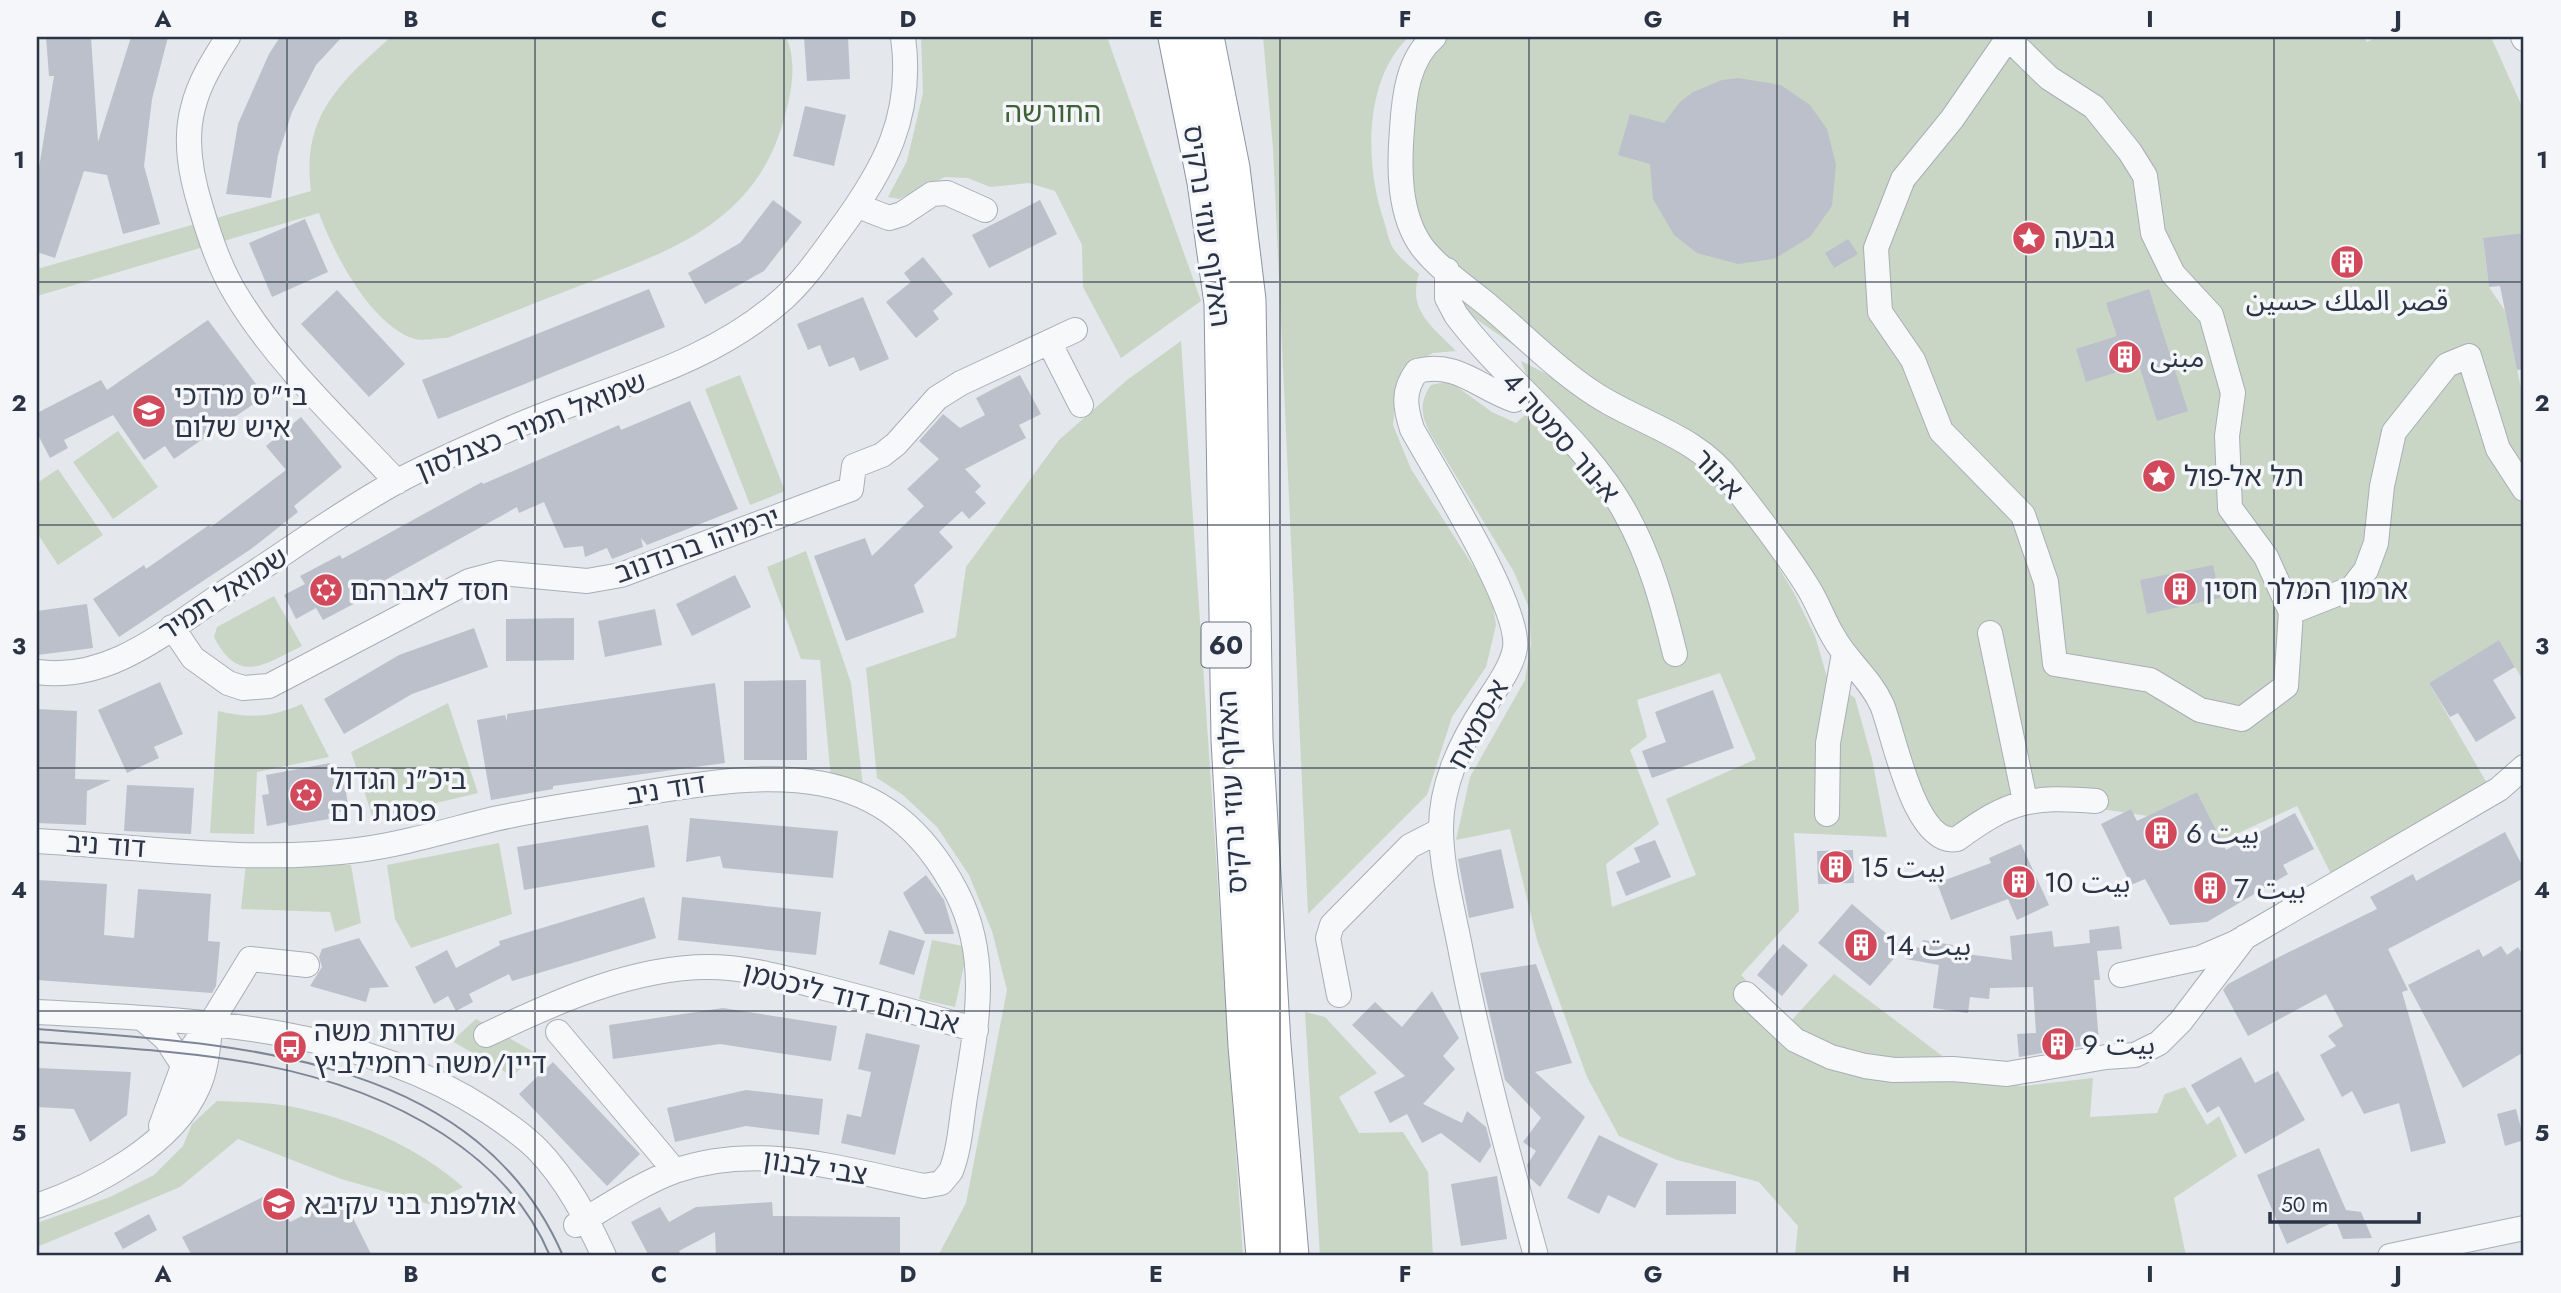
<svg xmlns="http://www.w3.org/2000/svg" width="2561" height="1293" font-family="Jost,'Noto Sans Arabic','Noto Sans Hebrew',sans-serif">
	<rect width="100%" height="100%" fill="#e4e7ec"/>
	<!-- green -->
	<path fill="#c9d6c5" fill-rule="evenodd" d="M391,37h395c11,23 6,54 -1,78 -27,105 -108,133 -198,168 -47,18 -93,36 -140,55 -9,0 -23,3 -32,1 -44,-13 -82,-87 -96,-126l-282,83v-27l274,-78c-10,-74 28,-108 80,-154z
		M921,37h186l94,264 -80,57 -38,-71 -1,-42 -27,-54 -26,-8 -39,4 -22,-9 -23,-1 -46,22 -11,-2 19,-36 16,-68z
		M1263,37h146c-46,42 -44,129 -25,184 3,9 5,23 11,30 7,9 16,16 24,23 -12,37 14,53 37,77l-23,2 -22,12 -15,27 -3,33 18,44 80,125 5,31 -10,42 -34,50 -25,78 -119,119 -35,-766z
		M1438,37h926l3,5 10,-5h114l33,74v122l-41,6 6,48 16,24 19,92v279l-25,-42 -70,43 59,102 -155,93 -36,-72 -76,35 -24,-49 -49,24 -135,-20 -52,46 -17,6 -31,-23 -15,-34 -19,-81 -26,-41 -22,-13 -13,-49 -67,-85 43,71 21,43 12,41 28,21 17,61 15,78 -93,-4 5,78 -58,64 48,48 45,-49 140,106 49,6 70,-8 -3,39 67,-4 8,-19 20,-7 22,38 12,-9 18,40 -63,42 12,58h-391l3,-30 -39,-44 -82,-22 -58,-24 -32,-59 -50,-137 -27,-111 -54,11 14,-63 55,-97 6,-36 -2,-36 -15,-36 -84,-139c-9,-18 -11,-31 1,-48l18,-4 43,31 24,11 22,-19 -17,-43 153,78 58,58 -17,-23 -38,-35 -106,-54 -105,-73 -51,-100 -9,-62 4,-75 12,-28zM1720,673l36,86 -90,40 30,76 -84,32 -6,-43 53,-40 -29,-74 17,-13 -10,-37z
		M1181,341l62,915h-305l28,-53 41,-213 -15,-59 -23,-56 -32,-48 -34,-32 -26,-17 -11,-110 90,-31 10,-70 93,-127 68,-60z
		M740,375l45,116 -35,14 -45,-116z
		M118,431l40,56 -45,32 -40,-57z
		M58,469l45,66 -45,30 -21,-32v-50z
		M806,551l45,132 12,103 -32,-7 -11,-119 -19,-1 -34,-92z
		M274,596l28,50c-39,19 -63,39 -88,-9l3,-10z
		M448,703l30,90 -105,25 -22,-66z
		M302,704l27,53 -72,15 -3,62 -44,-1 8,-122c33,8 54,6 84,-7z
		M499,843l13,71 -101,34 -16,-29 -8,-54z
		M246,864l105,1 10,58 -26,9 -5,-20 -89,-3z
		M932,940l36,7 -13,60 -36,-8z
		M1305,1012l20,5 52,56 -38,24 20,36 44,-1 25,40 5,84h-113z
		M476,1019l61,35 -25,22 -60,-35z
		M217,1101c23,1 48,1 71,5 61,11 129,40 175,81l-34,17 -88,-25 -103,-40 -58,48 -143,60v-24l73,-26 44,-22 29,-29 9,-22z"/>
	<!-- building -->
	<path fill="#bbc0ca" d="M46,37h45l7,105 33,-105h37l-16,62 -8,67 16,58 -37,10 -16,-59 -23,-4 -29,87 -18,-6v-72l17,-104h-5z
		M280,37h62l-26,28 -24,47 -14,43 -7,43 -45,-4 12,-70 31,-70z
		M804,37h44l2,42 -43,2z
		M1738,78l43,7 29,20 17,24 9,36 -4,41 -22,31 -36,22 -36,5 -41,-11 -23,-18 -21,-36 -3,-35 -32,-9 12,-41 34,9 16,-21 13,-10 29,-12z
		M805,106l41,9 -12,51 -41,-10z
		M773,200l29,22 -38,49 -59,33 -17,-31 52,-30z
		M1040,200l17,34 -68,34 -17,-33z
		M305,219l23,53 -56,25 -23,-54z
		M2524,233v136l-7,1 -17,-84 -11,1 -6,-49z
		M1848,239l10,15 -24,14 -9,-15z
		M2347,244l18,19 -17,17 -18,-19z
		M923,257l30,37 -20,17 6,8 -23,19 -30,-36 25,-20 -7,-9z
		M649,289l16,38 -227,92 -16,-39z
		M2149,289l39,122 -31,10 -18,-56 -53,17 -10,-33 41,-13 -11,-33z
		M337,290l68,74 -36,33 -68,-73z
		M863,297l26,62 -29,12 -6,-14 -25,10 -9,-22 -12,5 -11,-26z
		M208,320l57,76 -91,63 -9,-13 -21,14 -31,-45 -49,25 4,8 -18,10 -13,-25v-20l64,-33 6,10z
		M1020,375l21,39 -22,11 7,13 -61,31 16,17 -6,6 11,11 -17,16 -7,-8 -23,21 14,15 -39,38 10,27 -78,29 -32,-85 51,-18 7,18 52,-50 -17,-17 32,-30 -20,-18 24,-27 17,14 25,-13 -9,-17z
		M690,401l48,108 -91,36 -6,-7 2,9 -31,12 -5,-11 -22,9 -2,-11 -19,2 -20,-46 -25,11 -2,-6 -157,87 3,5 -40,21 -7,-12 -20,11 -12,-24 21,-11 -5,-8 40,-21 2,4 140,-77 1,2 136,-59 2,5z
		M301,417l41,50 -48,39 4,6 -47,37 -132,88 -26,-38 51,-34 2,4 63,-44 2,2 75,-57 -20,-24z
		M2213,565l7,33 -73,16 -7,-34z
		M735,575l16,32 -59,29 -16,-32z
		M87,604l6,44 -56,7v-44z
		M655,609l7,36 -57,12 -7,-36z
		M574,618v42l-68,1v-42z
		M474,628l14,39 -76,27 -68,40 -20,-35 75,-44z
		M2499,640l16,27 -22,13 23,38 -40,24 -18,-29 -8,4 -21,-34z
		M806,680l1,80h-63v-79z
		M160,682l23,52 -29,13 5,11 -32,15 -29,-63z
		M715,683l10,80 -172,23v3l-62,11 -14,-80 28,-5 2,6v-7z
		M1713,690l21,58 -82,30 -10,-27 24,-9 -11,-30z
		M37,709l40,2 -2,68 36,1 -24,11 -1,34 -49,-2z
		M330,763l4,19 10,-2 5,30 -21,4 1,5 -41,7 -1,-4 -20,4 -5,-31 7,-1 -3,-19z
		M127,785l67,3 -3,46 -67,-3z
		M2197,792l29,58 69,-37 19,36 -31,16 5,9 -81,48 -37,3 -25,-46 -14,6 -30,-61 30,-15 6,12z
		M690,818l148,13 -5,47 -110,-10 -3,-12 -34,6z
		M648,825l7,42 -131,23 -7,-43z
		M2505,832l19,37v9l-136,71 20,41 -6,2 44,151 -35,9 -12,-49 -35,11 -12,-23 -10,6 -22,-42 16,-9 -8,-10 15,-10 -17,-32 -78,42 -25,-46 5,-6 51,-27 98,-48 -7,-12 43,-23 3,7z
		M1655,840l16,37 -45,19 -10,-24 24,-10 -6,-14z
		M2021,844l28,61 -32,15 -9,-21 -57,21 -14,-37 54,-20 -2,-5z
		M1501,849l13,59 -45,10 -11,-59z
		M1853,850l1,33 -36,1 -1,-33z
		M926,875l18,25 10,34h-29l-22,-41z
		M37,880l70,4 -3,51 30,3 4,-49 73,5 -3,47 12,1 -4,44 -4,7 -175,-13z
		M644,897l12,41 -144,43 -3,-7 -40,20 4,8 -17,9 -8,-15 -14,8 -19,-37 32,-17 9,18 44,-23 -1,-4z
		M682,897l139,15 -5,43 -138,-15z
		M1852,904l51,44 -33,38 -52,-43z
		M2119,926l3,23 -25,2 3,29h-6l5,63 -80,14 -2,-23 19,-1 -3,-46 -43,1 -1,11 -19,-2 -2,16 -35,-5 6,-43 -33,-6 2,-13 13,2 2,-8 30,5 -2,7 61,8 -2,-24 42,-5 2,16 36,-4 -1,-13z
		M889,930l36,11 -11,34 -35,-11z
		M359,938l30,49 -19,1 -4,14 -56,-16 12,-19 -3,-10 3,-8z
		M1783,944l25,21 -26,31 -25,-21z
		M2501,946l6,9 11,-8 6,10v95l-61,36 -55,-103 71,-36 4,8z
		M1536,964l36,99 -37,9 50,45 -45,70 -10,-9 -3,-13 9,-14 -13,-9 18,-24 -36,-38 -25,-107z
		M1432,991l27,47 -16,18 12,13 -32,35 39,19 5,-12 19,16 5,19 -11,17 -39,-30 -19,10 -15,-29 -17,9 -16,-31 31,-16 -53,-51 23,-23 27,25z
		M723,1008l114,18 -6,35 -111,-17 -107,15 -4,-34z
		M866,1033l54,12 -25,110 -54,-12 6,-29 14,3 10,-45 -13,-3z
		M2241,1057l14,26 23,-12 27,49 -60,34 -26,-48 -12,7 -16,-28z
		M553,1062l87,92 -33,32 -88,-92z
		M37,1068l94,4 -4,43 -37,27 -16,-33 -37,-2z
		M746,1090l77,9 -4,36 -73,-9 -71,16 -8,-34z
		M2516,1109l8,31 -19,6 -8,-32z
		M1599,1135l59,29 -23,44 -27,-13 -9,19 -32,-16z
		M2319,1148l27,62 15,2 11,26 -29,1 -7,-18 -49,23 -30,-69z
		M1497,1176l10,63 -46,7 -10,-62z
		M1666,1181h70v33l-70,1z
		M275,1191l15,31 52,-26 30,60h-180l-10,-19z
		M772,1202l1,14 127,1v39h-184l-1,-24 -36,19 3,5h-33l-18,-34 29,-15 9,15 27,-15z
		M149,1214l8,16 -34,19 -9,-16z"/>
	<g fill="none" stroke-linecap="round" stroke-linejoin="round">
		<!-- minor casing -->
		<g stroke="#a9aeb7" stroke-width="26">
			<path id="minor" d="M228,37c-14,22 -29,45 -35,71 -9,33 -2,68 8,100 9,30 19,61 36,88 42,69 105,127 160,186
				M1434,37c-26,22 -30,59 -32,92 -3,37 -4,85 20,118 17,22 45,41 67,59 38,32 76,72 119,96 44,25 92,38 123,80 27,34 55,70 78,107 9,15 15,32 24,47 14,26 37,42 49,69 12,29 32,142 75,134 53,-39 74,-43 139,-38
				M2523,37l1,2
				M2008,38l41,40 45,29 36,45 15,24 8,57 20,41 38,41 22,78 -6,43 3,72 36,49 25,55 -5,74 -44,33 -42,-9 -50,-30 -95,-16 -9,-82 -23,-67 -82,-84 -28,-71 -33,-48 -4,-64 27,-69 49,-60z
				M858,206l31,12 13,-4 30,-20 15,-1 38,17
				M1447,270v28l9,17c50,67 131,126 170,199 25,45 37,91 49,140
				M1049,342l32,63
				M1526,395l-12,5c-35,-12 -57,-39 -97,-29 -15,20 -12,36 -5,58 23,42 109,178 103,219 -3,19 -19,40 -29,56 -25,38 -46,81 -45,128 1,39 12,78 19,115 20,105 48,207 76,309
				M2291,612l61,-24 14,-18 10,-27 6,-57 12,-54 53,-67 22,-9 29,93 26,40
				M172,627l21,31 35,25 15,5 26,-2 200,-105 30,-8 88,8 34,-6 230,-86 3,-23 28,-11 14,-11 41,-46 24,-15 114,-53
				M1990,633l35,168
				M37,672c72,10 128,-40 185,-78 58,-37 114,-79 174,-112 35,-19 73,-35 109,-51 95,-43 199,-61 279,-133 21,-19 37,-43 54,-66 46,-62 76,-116 65,-195
				M1827,814l1,-71 16,-90
				M37,841c105,6 216,23 321,9 46,-6 91,-20 136,-31 49,-11 100,-17 149,-26 130,-21 243,-37 314,100 34,66 19,135 8,204 -4,25 -5,51 -14,74l-10,12 -17,3c-83,-17 -166,-44 -249,-15 -35,13 -67,35 -99,54
				M2121,975l79,-17 35,-15 264,-154 25,-22
				M1746,994l49,46 36,17 34,9 29,4 59,-1 54,5 99,-17 29,-2 24,-12 22,-22 64,-84
				M1339,995l-11,-57 4,-13 78,-79 31,-16
				M37,1012c152,8 317,12 449,98 18,12 36,24 51,39 30,31 49,68 67,107
				M142,1018l24,21 17,26
				M558,1032l117,139
				M486,1035c67,-32 146,-68 222,-68 38,0 73,10 109,19 54,14 106,28 159,44
				M161,1126l27,-73 23,-30 39,-64 57,6
				M37,1206c57,-20 136,-61 161,-119 9,-19 10,-43 13,-64
				M2390,1256l134,-28"/>
		</g>
		<!-- highway casing -->
		<g stroke="#8b94a3" stroke-width="37">
			<path id="highway" d="M1176,37l29,145 17,121 7,437 17,306 18,210
				M1206,37l26,131 16,132 7,439 18,305 18,212"/>
		</g>
		<!-- minor -->
		<use href="#minor" stroke="#f7f8fa" stroke-width="24"/>
		<!-- highway -->
		<use href="#highway" stroke="#fff" stroke-width="35"/>
		<!-- tram -->
		<path stroke="#7d8696" stroke-width="2" d="M37,1029c190,15 438,22 526,227
			M37,1042c140,10 284,13 406,92 46,30 86,71 107,122"/>
	</g>
	<!-- grid -->
	<path fill="none" stroke="#2b3445" stroke-width="2" stroke-opacity="0.55" d="M287,37v1219M535,37v1219M784,37v1219M1032,37v1219M1280,37v1219M1529,37v1219M1777,37v1219M2026,37v1219M2274,37v1219M37,282h2487M37,525h2487M37,768h2487M37,1011h2487"/>
	<!-- icons -->
	<defs>
		<g id="sight-disc" transform="scale(1.75)"><circle r="9.5" fill="#d1495b" stroke="#f4f6f9"/><path d="M0-6L1.8-2.2L6-1.7L2.9 1.2L3.7 5.4L0 3.3L-3.7 5.4L-2.9 1.2L-6-1.7L-1.8-2.2Z" fill="#fff"/></g>
		<g id="building-disc" transform="scale(1.75)"><circle r="9.5" fill="#d1495b" stroke="#f4f6f9"/><path d="M-4-6H4V6H1V3H-1V6H-4ZM-2.5-4.3h1.7v1.8h-1.7ZM.8-4.3h1.7v1.8H.8ZM-2.5-1h1.7V.8h-1.7ZM.8-1h1.7V.8H.8Z" fill="#fff"/></g>
		<g id="school-disc" transform="scale(1.75)"><circle r="9.5" fill="#d1495b" stroke="#f4f6f9"/><path d="M0-5L7-2L0 1L-7-2ZM-4 1L0 2.5L4 1V4Q0 6-4 4Z" fill="#fff"/></g>
		<g id="synagogue-disc" transform="scale(1.75)"><circle r="9.5" fill="#d1495b" stroke="#f4f6f9"/><path d="M0-6.5L5.6 3.2H-5.6ZM0 6.5L5.6-3.2H-5.6Z" fill="#fff"/></g>
		<g id="bus-disc" transform="scale(1.75)"><circle r="9.5" fill="#d1495b" stroke="#f4f6f9"/><path d="M-5-6H5V4H4V6H2V4H-2V6H-4V4H-5ZM-3.5-4V0h7V-4ZM-3.5 1.2v1.5H-2V1.2ZM2 1.2v1.5H3.5V1.2Z" fill="#fff"/></g>
	</defs>
	<g fill-rule="evenodd">
		<use href="#sight-disc" x="2029" y="238"/>
		<use href="#building-disc" x="2347" y="262"/>
		<use href="#building-disc" x="2125" y="357"/>
		<use href="#school-disc" x="149" y="411"/>
		<use href="#sight-disc" x="2159" y="476"/>
		<use href="#building-disc" x="2180" y="589"/>
		<use href="#synagogue-disc" x="326" y="590"/>
		<use href="#synagogue-disc" x="306" y="795"/>
		<use href="#building-disc" x="2161" y="833"/>
		<use href="#building-disc" x="1836" y="867"/>
		<use href="#building-disc" x="2019" y="882"/>
		<use href="#building-disc" x="2210" y="888"/>
		<use href="#building-disc" x="1861" y="945"/>
		<use href="#building-disc" x="2058" y="1044"/>
		<use href="#bus-disc" x="290" y="1047"/>
		<use href="#school-disc" x="279" y="1204"/>
	</g>
	<g text-anchor="middle" dominant-baseline="central" stroke-width="7" stroke-linejoin="round" paint-order="stroke">
		<!-- shield labels -->
		<rect fill="#f4f6f9" stroke="#676e7b" stroke-width="2" x="1201.5" y="622.5" width="49" height="45" rx="5"/>
		<g font-size="26" font-weight="bold" fill="#2b3445">
			<text x="1226" y="645">60</text>
		</g>
		<!-- park labels -->
		<g font-size="28" fill="#3f6138" stroke="#f4f6f9">
			<text x="1053" y="112">החורשה</text>
		</g>
		<!-- street labels -->
		<g font-size="28" fill="#2b3445" stroke="#f4f6f9">
			<text transform="translate(1207 226) rotate(82)">האלוף עוזי נרקיס</text>
			<text transform="translate(531 426) rotate(-22)">שמואל תמיר כצנלסון</text>
			<text transform="translate(1561 437) rotate(49)">א-נור סמטה 4</text>
			<text transform="translate(1718 474) rotate(46)">א-נור</text>
			<text transform="translate(697 545) rotate(-20)">ירמיהו ברנדנוב</text>
			<text transform="translate(223 594) rotate(-33)">שמואל תמיר</text>
			<text transform="translate(1478 724) rotate(-62)">א-סמאח</text>
			<text transform="translate(666 789) rotate(-9)">דוד ניב</text>
			<text transform="translate(1232 792) rotate(-93)">האלוף עוזי נרקיס</text>
			<text transform="translate(106 845) rotate(4)">דוד ניב</text>
			<text transform="translate(851 998) rotate(14)">אברהם דוד ליכטמן</text>
			<text transform="translate(815 1167) rotate(9)">צבי לבנון</text>
		</g>
		<!-- poi labels -->
		<g font-size="28" fill="#2b3445" stroke="#f4f6f9" text-anchor="start">
			<text x="2054" y="238">גבעה</text>
			<text x="2347" y="300" text-anchor="middle">قصر الملك حسين</text>
			<text x="2150" y="357">مبنى</text>
			<text x="174" y="395">בי"ס מרדכי<tspan x="174" dy="32">איש שלום</tspan></text>
			<text x="2184" y="476">תל אל-פול</text>
			<text x="2204" y="589">ארמון המלך חסין</text>
			<text x="350" y="590">חסד לאברהם</text>
			<text x="330" y="779">ביכ"נ הגדול<tspan x="330" dy="32">פסגת רם</tspan></text>
			<text x="2186" y="833">بيت 6</text>
			<text x="1860" y="867">بيت 15</text>
			<text x="2044" y="882">بيت 10</text>
			<text x="2234" y="888">بيت 7</text>
			<text x="1885" y="945">بيت 14</text>
			<text x="314" y="1031">שדרות משה<tspan x="314" dy="32">דיין/משה רחמילביץ</tspan></text>
			<text x="2082" y="1044">بيت 9</text>
			<text x="304" y="1204">אולפנת בני עקיבא</text>
		</g>
	</g>
	<!-- border -->
	<rect width="2561" height="1293" fill="none" stroke="#f4f6f9" stroke-width="77"/>
	<!-- scale -->
	<path d="M2270 1212v10h149v-10" fill="none" stroke="#2b3445" stroke-width="3.5"/>
	<text x="2281" y="1212" font-size="21" fill="#2b3445" stroke="#f4f6f9" stroke-width="5" paint-order="stroke">50 m</text>
	<rect x="38" y="38" width="2484" height="1216" fill="none" stroke="#2b3445" stroke-width="2.5"/>
	<g font-size="23" text-anchor="middle" font-weight="bold" fill="#2b3445">
		<text x="163" y="27">A</text>
		<text x="411" y="27">B</text>
		<text x="659" y="27">C</text>
		<text x="908" y="27">D</text>
		<text x="1156" y="27">E</text>
		<text x="1405" y="27">F</text>
		<text x="1653" y="27">G</text>
		<text x="1901" y="27">H</text>
		<text x="2150" y="27">I</text>
		<text x="2398" y="27">J</text>
		<text x="19" y="168">1</text>
		<text x="2542" y="168">1</text>
		<text x="19" y="411">2</text>
		<text x="2542" y="411">2</text>
		<text x="19" y="654">3</text>
		<text x="2542" y="654">3</text>
		<text x="19" y="898">4</text>
		<text x="2542" y="898">4</text>
		<text x="19" y="1141">5</text>
		<text x="2542" y="1141">5</text>
		<text x="163" y="1282">A</text>
		<text x="411" y="1282">B</text>
		<text x="659" y="1282">C</text>
		<text x="908" y="1282">D</text>
		<text x="1156" y="1282">E</text>
		<text x="1405" y="1282">F</text>
		<text x="1653" y="1282">G</text>
		<text x="1901" y="1282">H</text>
		<text x="2150" y="1282">I</text>
		<text x="2398" y="1282">J</text>
	</g>
</svg>
